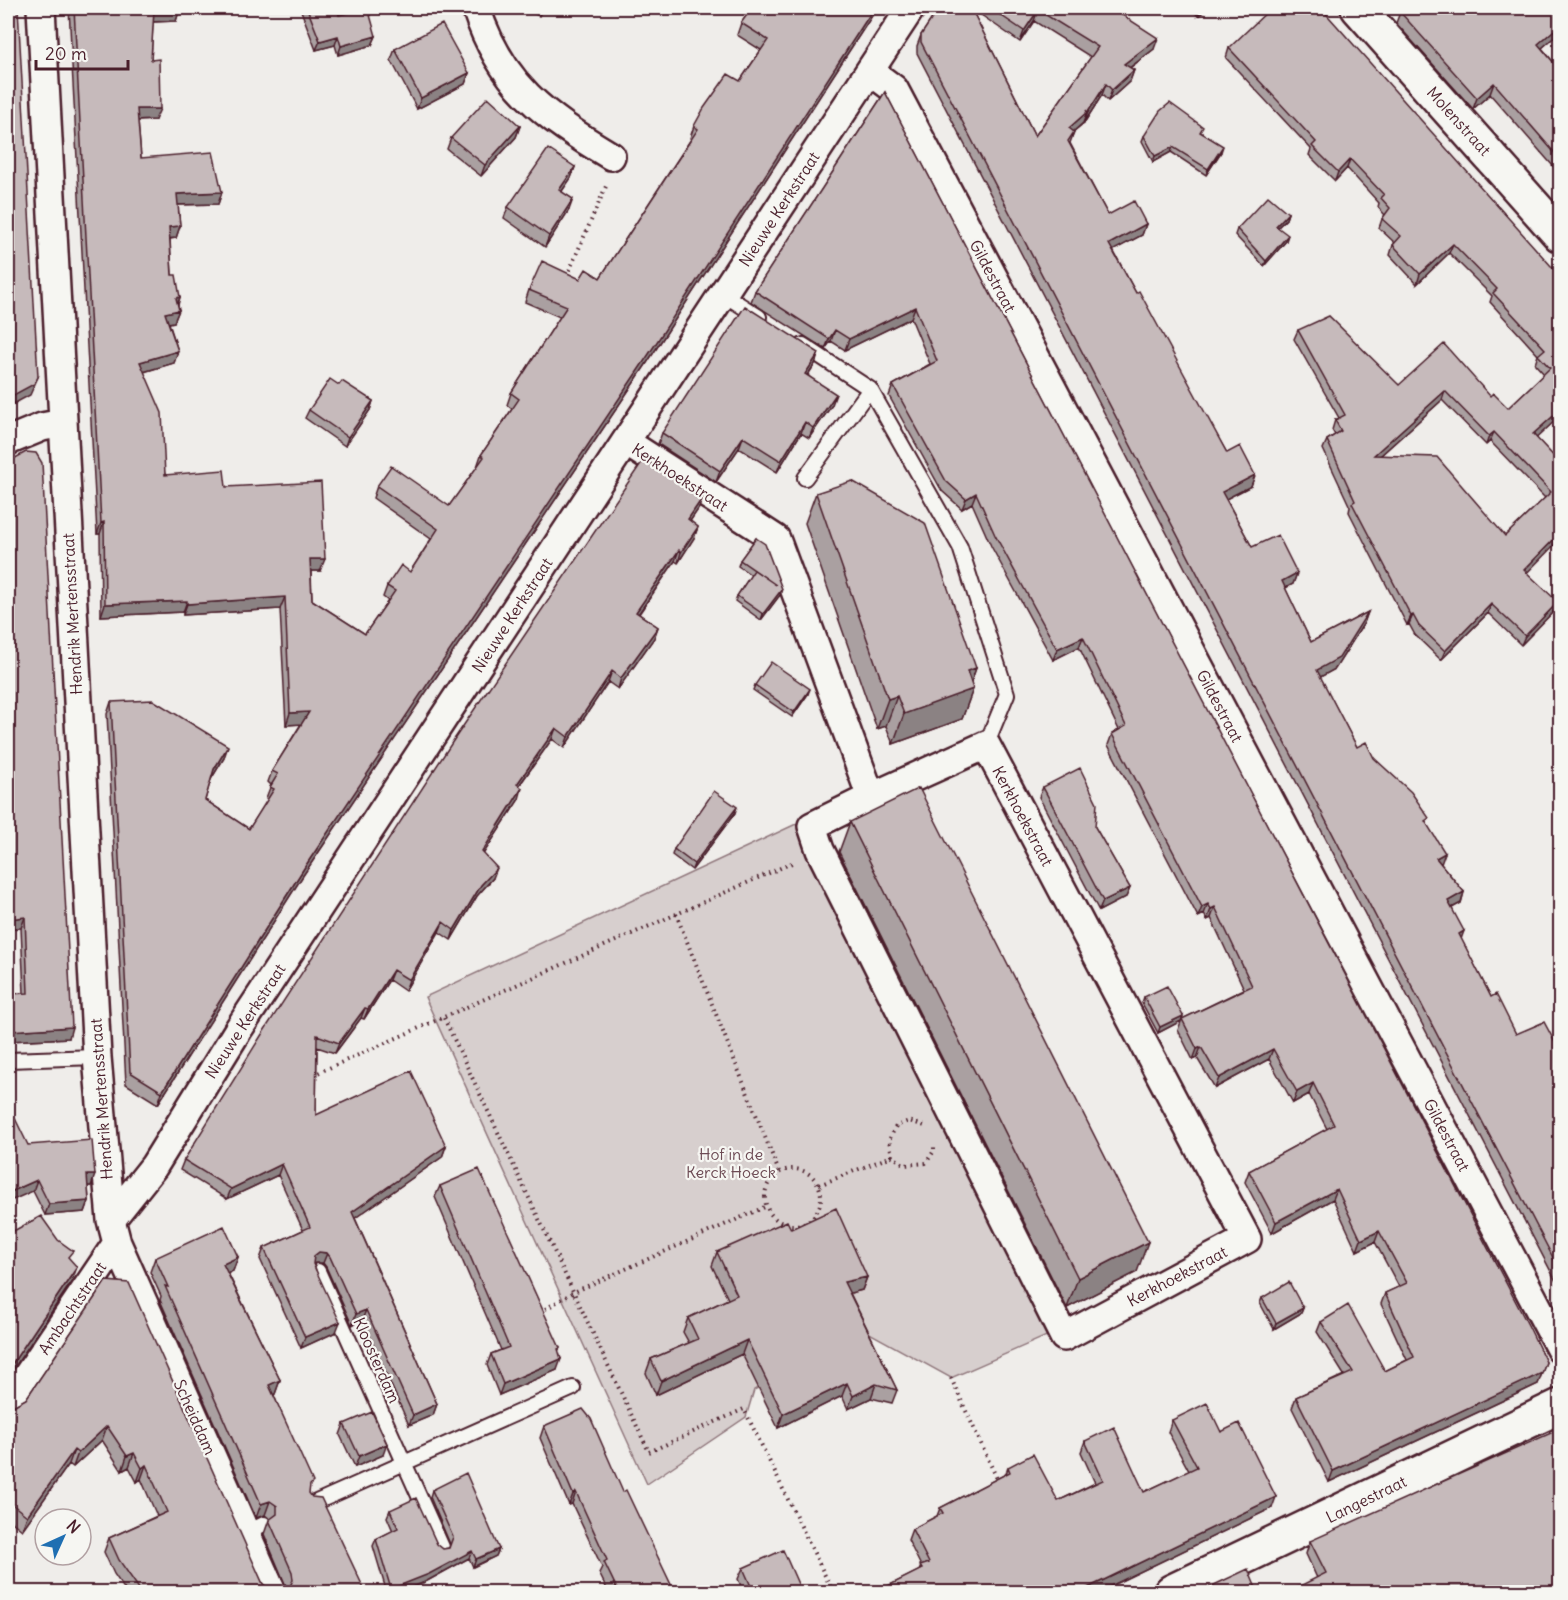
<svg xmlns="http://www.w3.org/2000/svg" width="1568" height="1600" font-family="Delius,sans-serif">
	<rect width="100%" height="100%" fill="#efedea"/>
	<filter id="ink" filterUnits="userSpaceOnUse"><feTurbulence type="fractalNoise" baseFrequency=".0167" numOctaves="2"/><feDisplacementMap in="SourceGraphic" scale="12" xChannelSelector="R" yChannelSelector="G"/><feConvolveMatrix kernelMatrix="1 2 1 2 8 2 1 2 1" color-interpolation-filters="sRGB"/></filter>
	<g filter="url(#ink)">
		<!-- green -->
		<path fill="#d7cfce" stroke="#90777c" stroke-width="1.5" d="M796,824l253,511 -98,43 -85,-47 -112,59 -8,27 -99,67 -222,-487z"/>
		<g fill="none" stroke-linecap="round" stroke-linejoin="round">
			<!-- service casing -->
			<g stroke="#4a1f2b" stroke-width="18">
				<path id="service" d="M723,294l36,23
					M803,345l67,44 90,158 47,147 -21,51
					M805,478l65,-89
					M8,1060l89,-3
					M318,1271l124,276
					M312,1504l261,-116
					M246,1533l18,-9"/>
			</g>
			<!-- minor casing -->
			<g stroke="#4a1f2b" stroke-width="32">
				<path id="minor" d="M41,8l56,1049 14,163 6,23 155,349
					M476,8c25,77 68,108 135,148
					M870,71l24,18 666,1260
					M8,441l34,-14 21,-4
					M626,442l150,97 95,258 115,-52 261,494 -183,98 -244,-487 -8,-24 59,-29
					M111,1220l43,-54 84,-136 673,-1022
					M8,1404l109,-161"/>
			</g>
			<!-- tertiary casing -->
			<g stroke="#4a1f2b" stroke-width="38">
				<path id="tertiary" d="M1358,8l202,227"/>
			</g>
			<!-- secondary casing -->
			<g stroke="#4a1f2b" stroke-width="38">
				<path id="secondary" d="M1171,1592l389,-186"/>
			</g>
			<!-- path -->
			<path stroke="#4a1f2b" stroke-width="4" stroke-dasharray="1.5 4.5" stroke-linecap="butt" d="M567,276l40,-92
				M676,914l103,258
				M444,1018l205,434 95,-43 89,183
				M313,1075l481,-213
				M892,1156l-3,-16 7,-14 13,-5 16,5
				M765 1197a28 28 0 1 1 56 0a28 28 0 1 1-56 0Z
				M819,1185l73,-29 13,9 21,-2 8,-12v-5
				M540,1312l34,-20 193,-86
				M951,1378l47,103"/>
			<!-- service -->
			<use href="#service" stroke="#f6f6f2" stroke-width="14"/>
			<!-- minor -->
			<use href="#minor" stroke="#f6f6f2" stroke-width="27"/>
			<!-- tertiary -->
			<use href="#tertiary" stroke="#f6f6f2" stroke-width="33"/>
			<!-- secondary -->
			<use href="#secondary" stroke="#f6f6f2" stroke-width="33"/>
		</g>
		<!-- wall -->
		<path fill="#aaa0a1" stroke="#4a1f2b" stroke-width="1.5" fill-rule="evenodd" d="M69,8h111l-4,13 -23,1 -2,38 4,60 -17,1 3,37 81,34 -4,12 -40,1 2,21 -4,12 -6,1 2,36 8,22 -2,8 1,5 -5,12 -5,1 9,28 -4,12 -30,9 21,103 61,12 94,84h-9l1,29 53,34 23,-33 -5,-4 4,-11 23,-14 21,-33 -58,-41 4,-12 72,20 28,-39 4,-12 31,-46 -5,-4 4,-12 49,-76 -35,-15 4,-12 51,-11 20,-1 91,-139 -1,-1 4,-12 46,-45 21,-31 -24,-15 4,-12 11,-15h125l-232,358 -343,511 -144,227 -32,-20 -19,-370 4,-12 113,56 -13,21 -6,21 44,29 19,-29 -2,-2 5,-13 -3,-3 4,-11 29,-47 -15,1 -6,-116 -97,6v-3l-82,4 -1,-82h-3z
			M300,8h37l2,7 37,21 -4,9 -34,10 -3,-10 -19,5z
			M523,8h20l-4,8z
			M939,8h175l5,5 35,36 -24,19 4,2 -4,11 -22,20 -6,-6 -18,28 -11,9h1l-4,11 38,72 38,9 -4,11 -29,15 23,43 91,160 28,22 -4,11 -25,13 26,48 45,26 -4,11 -8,4 26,54 57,-30 -4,11 -29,46 -15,8 37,70 17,11 53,66 14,40 23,28 -3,11 -9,5 9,31 30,58 25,37 44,18v237l-643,-1236v-7l4,-11zM971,8l49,34 14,-21 57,36 -56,79z
			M1191,8h17l-10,8z
			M1400,12l160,20 -18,16 18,22v104l-70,-80 -17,15 -77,-86z
			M1229,48l331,228v140l-24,22 24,25 -33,110 27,38 -33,34 -33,-32 -47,47 -26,-25 -6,-11 -2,1 -58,-113 1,-5 -27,-58 4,-9 8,-5 -3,-5 3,-10 4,-2 -45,-79 4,-9 101,55 91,11 18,12 36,-34 -9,-10 3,-9 -48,-53 2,-6 -43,-43 -32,31 -27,-29 3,-10 2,-2 -16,-15 3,-9 3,-4 -7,-8 1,-4 -32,-35 -12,13 -26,-26 2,-6 -85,-91zM1442,400l44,45 4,-4 55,57 -40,38 -124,-81z
			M395,49l74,24 -4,11 -48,25 -26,-49z
			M885,92l661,1270 -8,22 -209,98 -37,-74 4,-11 48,-22 -27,-43 4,-10 64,49 22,-11 -26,-56 4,-11 14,-6 -24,-45 -18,9 -24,-52 -61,34 -27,-51 4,-11 78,-42 -18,-35 -16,9 -24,-44 -54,29 -18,-30 -4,2 -15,-30 4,-11 62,-30 -33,-71 -4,2 -3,-6 -6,3 -90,-172 4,-11 7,-4 -40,-83 -26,13 -62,-114 -19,-43 -10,6 -20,-18 -53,-95 4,-11 37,-21 -19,-46 -66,32 -14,-9 -6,8 -74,-47 4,-11z
			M520,126l-4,11 -35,39 -34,-27 4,-11z
			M1201,132l20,20 -15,23 -35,-23 -18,10 -11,-21 2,-5z
			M575,167l-4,11 -9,13 7,19 -24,37 -41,-29 4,-11z
			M1288,213l-2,6 -8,8 8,14 -22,25 -29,-31 2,-6z
			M815,364l-7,11 24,30 -23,33 -8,-5 -24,39 -38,-24 -23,34 -58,-38 4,-11z
			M339,385l34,16 -3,9 -25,36 -40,-28 4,-8z
			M8,462l61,576 -61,3v-47l16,-1 -3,-65z
			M816,493l160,175 -5,14 2,7 -11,30 -69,25 -7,-18 -9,3 -72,-206z
			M699,508l-9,13 8,6 -4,11 -16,25 -3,-2 -36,53 19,13 -4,11 -36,51 -10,-7 -44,66 -12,-9 -33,47v13l-36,55 10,24 -16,18 -26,44 -12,-8 -34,59 -16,-11 -25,39 -3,-1 -26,35 -18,-6 -1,68 130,31 -4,11 -87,61 82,186 -4,11 -24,10 -47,-105 -10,5 -26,-58 -3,-4h-8l-1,1 22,68 -35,16 -41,-89 4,-11 39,-18 -25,-55 -51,24 -47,-29 4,-10z
			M756,538l24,57 -19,25 -26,-19 2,-5 14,-21 -13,-9 2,-6z
			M755,685l53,9 -16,23 -39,-27z
			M1043,787l52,40 35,61 -4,9 -27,14 -60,-114z
			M735,813l-43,57 -20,-15 2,-6z
			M850,822l287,450 -70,36 -228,-456z
			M1144,997l37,24 -23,12 -16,-30z
			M28,1145l63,41h-3l1,15 -4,11 -40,3 -12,-24z
			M440,1186l120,162 -2,3 -1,19 -58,25 -12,-30 4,-11 10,-4 -66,-153z
			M791,1229l76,48 -5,13 -12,3 47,97 -5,13 -21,-5 -23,11 -6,-13 -64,32 -36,-74 -86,41 -10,-22 5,-14 38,-16 -6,-11 5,-14 40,-19 -16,-33 5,-14z
			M238,1257l-5,14 -5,2 52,107 -5,14 -1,1 35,98 57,100 -79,-3 -1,-4 -22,-52 5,-14 1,-1 -5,-4 -9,3 -96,-218 1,-4 -11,-24 5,-14z
			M106,1281l157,303 11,9h-147l-13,-19 -10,-22 5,-14 48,-22 -16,-37 -4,3 -8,-15 -7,4 -20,-31 -29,27 -4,-3 -47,66 -14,-11v-117l5,4 13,-7z
			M1262,1298l41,10 -2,5 -27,16 -14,-26z
			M1172,1420l49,12 51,76 -176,85h-222l45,-22 2,-5 -13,-26 4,-11 25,-13 3,-8 66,-34 2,-7 50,34 37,-18 -14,-31 4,-11 59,51 45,-21 -21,-39z
			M344,1424l39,31 -28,12 -15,-32z
			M544,1426l79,66 52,101h-66l-10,-20 3,-6 -30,-63 -3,1 -29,-67z
			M432,1490l67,59 -3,7 -23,11 -4,-9 -42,23 -28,12h-12l-14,-47 3,-7 17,-8 -6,-14 3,-7 53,39 6,-1 1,-4 -20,-47z
			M1310,1541l250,52 -243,-15 -11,-24z
			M743,1568l59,25h-58l-6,-14z"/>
		<!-- shaded-wall -->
		<path fill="#8b8283" stroke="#4a1f2b" stroke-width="1.5" d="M387,8h10l-11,3z
			M874,8h3l-232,358 -343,511 -144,227 4,-12 144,-227z
			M1201,8h7l-10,8z
			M180,9l-4,12 -26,1 4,-12z
			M1038,10l-4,11 -14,21 4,-11z
			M1560,25v7l-26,23 4,-11z
			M338,36l-3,9 -19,5 4,-9z
			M376,36l-4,9 -34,10 3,-9z
			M1158,38l-4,11 -34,26 4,-11z
			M1134,70l-4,11 -22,20 4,-11z
			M469,73l-4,11 -48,25 4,-11z
			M1494,83l-4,11 -17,15 4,-11z
			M1106,84l-4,11 -18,28 4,-11z
			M137,109h23l-5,11 -22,1z
			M1087,112l-4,11 -18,16 4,-11z
			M520,126l-4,11 -35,39 4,-11z
			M1223,146l-2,6 -15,23 2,-6z
			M1173,147l-2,5 -18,10 2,-6z
			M1350,159l-3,9 -12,13 3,-9z
			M575,167l-4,11 -16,23 4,-11z
			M222,192l-4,12 -45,1 4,-11z
			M573,199l-4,11 -24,37 4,-11z
			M1288,213l-2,6 -12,12 2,-5z
			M1146,224l-4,11 -37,20 4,-11z
			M180,226l-4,12 -11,1 4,-12z
			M1288,235l-2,6 -22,25 2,-5z
			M1453,244l-4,9 -32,31 3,-10z
			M180,297l-4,12v-11z
			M915,307l-4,11 -66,32 4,-11z
			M179,310l-5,12 -13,2 4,-11z
			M835,330l-4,11 -6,8 4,-10z
			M178,351l-4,12 -38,11 4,-12z
			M819,353l-4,11 -14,20 4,-10z
			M38,377l-8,18 -22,12v-9z
			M1445,391l-3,9 -71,64 3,-9z
			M836,394l-4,11 -23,33 4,-10z
			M373,401l-3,9 -25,36 3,-9z
			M1560,410v6l-30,28 3,-10z
			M805,422l-4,11 -24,39 4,-11z
			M1494,432l-4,9 -4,4 3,-9z
			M743,437l-4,11 -23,34 4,-11z
			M1255,475l-4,11 -33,17 4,-11z
			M976,493l-4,10 -10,6 4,-10z
			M703,497l-4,11 -15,22 4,-11z
			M104,522l-4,12h-3l4,-11z
			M698,527l-4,11 -16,25 3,-11z
			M1560,533v6l-39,40 3,-9z
			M679,550l-4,11 -43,62 4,-11z
			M310,559h15l-5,12h-14z
			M1297,573l-4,11 -15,8 4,-11z
			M782,589l-2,6 -19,25 2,-6z
			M285,597l-5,12 -97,6 4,-11z
			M187,601l-4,11 -82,4 4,-12z
			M1558,602l-4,9 -33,34 4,-9z
			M1491,604l-3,9 -47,47 4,-9z
			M1368,612l-4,11 -29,46 -22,12 4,-11z
			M1413,615l-4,9 -2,1 4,-9z
			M658,627l-4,11 -36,51 3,-11z
			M1083,637l-4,10 -26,13 4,-11z
			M976,668l-8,23 5,-2 -11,30 -69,25 11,-30 63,-43z
			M612,671l-4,11 -44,66 4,-11z
			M810,689l-2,5 -16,23 2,-5z
			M897,696l-11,30 -9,3 11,-30z
			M309,712l-5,12 -18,1 4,-12z
			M556,728l-4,11 -39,55 4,-10z
			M228,746l-4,12 -14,23 4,-12z
			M522,788l-3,11 -41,63 4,-10z
			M737,807l-2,6 -43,57 2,-6z
			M1445,853l-4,11 -5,-6z
			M497,868l-4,10 -16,18 -26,44 3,-10 27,-45z
			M1130,888l-4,9 -27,14 4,-10z
			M1464,892l-3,11 -17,9 4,-11z
			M1208,904l-4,10 -6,3 4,-10z
			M1215,907l-4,11 -4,2 4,-11z
			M25,917l-4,11 -13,1v-10z
			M443,922l-4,10 -34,59 4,-11z
			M1464,931l-4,11 -1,-8z
			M393,970l-4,10 -25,39 4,-10z
			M365,1008l-4,10 -26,35 4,-10z
			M1183,1016l-2,5 -23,12 2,-6z
			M72,1027l-3,11 -61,3v-10z
			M1201,1047l-4,11 -4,2 4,-11z
			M1273,1049l-4,10 -54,29 4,-10z
			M1313,1083l-4,11 -16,9 4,-11z
			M446,1146l-4,11 -94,66 4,-11z
			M282,1164l-4,11 -51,24 4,-10z
			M87,1175h8l-4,11h-8z
			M37,1180l-4,11 -25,11v-9z
			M1337,1189l-4,10 -61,34 4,-11z
			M89,1201l-4,11 -40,3 4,-11z
			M1379,1231l-4,11 -18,9 4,-11z
			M1148,1242l-11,30 -70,36 11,-30z
			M319,1252l8,1 -4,10h-8l-5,3 4,-10z
			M238,1257l-5,14 -15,7 5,-14z
			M77,1267l-5,14 -64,96v-7z
			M867,1277l-5,13 -23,6 5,-14z
			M1303,1308l-2,5 -27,16 2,-6z
			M366,1310l-4,10 -10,5 4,-11z
			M340,1322l-4,10 -35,16 4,-11z
			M747,1340l-5,14 -86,41 5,-14z
			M561,1359l-4,11 -58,25 4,-11z
			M1542,1373l-4,11 -209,98 4,-11z
			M280,1380l-5,14 -11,5 5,-14z
			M847,1383l-5,13 -64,32 5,-14z
			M876,1384l-5,14 -23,11 5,-13z
			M437,1404l-4,11 -24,10 4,-10z
			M107,1426l-5,14 -29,27 5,-14z
			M387,1444l-4,11 -28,12 4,-11z
			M74,1450l-5,14 -47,66 5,-14z
			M134,1453l-5,14 -7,4 5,-15z
			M146,1465l-5,14 -4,3 5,-14z
			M576,1492l-4,12 -3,1 4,-11z
			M1276,1497l-4,11 -176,85h-19z
			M270,1501l-5,14 -9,3 5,-14z
			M499,1549l-3,7 -23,11 3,-8z
			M472,1551l-3,7 -42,23 -28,12h-9l1,-4z"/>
		<!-- building -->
		<path fill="#c6babb" stroke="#4a1f2b" stroke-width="1.5" fill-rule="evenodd" d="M8,8h10l20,369 -4,7 -26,14z
			M74,8h106v1l-26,1 -3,50 8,-1 1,50h-23l4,49 72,-6 9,40 -45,2 3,32 -11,1 3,48h4l4,22 -4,1 3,12 -14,3 13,38 -38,11 22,51 3,62 59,-5 2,17 95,-5 4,77h-15l2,41 53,34 30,-43 -8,-5 14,-21 9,7 28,-43 -61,-43 14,-20 58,40 35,-49 -3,-2 38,-56 -8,-6 56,-87 -38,-16 13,-29 38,18 6,-10 14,9 98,-149 -4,-3 10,-18 24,-34 12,7 28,-41 -27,-17 11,-15h122l-225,346 -343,511 -144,227 -32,-20 -19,-370 42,-2 75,46 -14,23 -9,31 44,29 25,-40 -4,-2 8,-13 -6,-3 37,-59 -19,1 -5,-116 -98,7v-3l-82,3 -1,-82 -3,1z
			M307,8h30l2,7 29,-7 8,28 -35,10 -3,-10 -18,5z
			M939,8h32l64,128 63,-89 -60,-37 -14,21 -34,-23h124l5,5 39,25 -34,26 10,6 -22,20 -6,-6 -18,28 -2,-2 1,2 -18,16 5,4 -6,9 40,74 26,-14 12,23 -37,20 27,49 3,-2 88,162 13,-7 15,29 -33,17 30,55 26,-12 19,38 -15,8 29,61 57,-30 -29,46 -22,12 40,77 9,-5 8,16 37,34 18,26 -4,3 20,32 -9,5 28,34 -16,9 16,30 -5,3 32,63 5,-3 20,40 28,-12 16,30v219l-639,-1229v-7z
			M1271,8h50l239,268v134l-27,24 27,29v70l-36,37 34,32 -33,34 -34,-32 -46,47 -26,-25 -6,-11 -2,1 -59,-113 3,-2 -28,-61 14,-9 -6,-11 10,-5 -47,-85 31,-14 70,69 45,-41 46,52 3,-3 15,15 42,-40 -12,-13 7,-6 -52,-56 4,-4 -44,-45 -33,30 -27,-29 8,-9 -19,-17 8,-11 -9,-10 3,-3 -34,-36 -12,13 -26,-26 4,-4 -87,-94zM1445,391l44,45 5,-4 57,60 -46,44 -68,-79 -63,-2z
			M1406,8h154v17l-22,19 22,26v89l-66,-76 -17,15 -77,-86z
			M442,24l27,49 -48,25 -26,-49z
			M885,92l644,1235 17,35 -4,11 -209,98 -37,-74 57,-25 -32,-50 27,-17 37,66 29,-14 -29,-64 22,-10 -28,-52 -18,9 -24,-51 -61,33 -27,-51 85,-46 -21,-42 -16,9 -24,-43 -54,29 -18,-31 -4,2 -15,-30 70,-33 -37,-79 -4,2 -3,-5 -6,3 -90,-173 14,-8 -43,-89 -26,12 -62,-114 -19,-42 -10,6 -20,-18 -53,-96 44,-24 -22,-54 -66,32 -14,-9 -6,9 -74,-48z
			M488,97l32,29 -35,39 -34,-27z
			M1170,103l33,24 -3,5 23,14 -15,23 -35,-22 -18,9 -11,-20 16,-25z
			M548,149l27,18 -16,23 14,9 -24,37 -41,-29z
			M1268,196l20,17 -12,13 12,9 -22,26 -29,-32z
			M745,306l74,47 -14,21 31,20 -23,34 -8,-6 -24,39 -38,-24 -23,34 -58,-38z
			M330,379l9,6 3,-4 31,20 -25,36 -39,-27z
			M26,452l10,1 6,10 30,564 -64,4v-37l20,-1 -3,-76 -17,2v-457z
			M644,459l59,38 -15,22 10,8 -17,25 -2,-2 -43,62 22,15 -37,51 -9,-7 -44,66 -12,-9 -39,56 5,4 -40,64 15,16 -16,17 -27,45 -11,-8 -34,58 -16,-10 -25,39 -3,-1 -26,35 -22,-8 -1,80 95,-44 35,75 -94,66 85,192 -24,11 -47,-105 -10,4 -26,-57 -3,-4 -8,-1 -5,4 -1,8 27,58 -35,15 -41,-89 46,-21 -28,-63 -51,25 -47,-29 80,-129 189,-290z
			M852,481l73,42 51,145 -9,3 6,18 -69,25 -7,-18 -9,3 -72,-206z
			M756,538l9,6 17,45 -19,25 -26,-18 17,-26 22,15 -36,-25z
			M771,662l39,27 -16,23 -39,-27z
			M1080,768l17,35 -2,24 35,61 -27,13 -60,-114z
			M919,788l229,454 -70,36 -228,-456z
			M714,791l23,16 -43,57 -20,-15z
			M1167,986l16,30 -23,11 -16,-30z
			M8,1104l20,41 64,-5 3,35h-8l2,26 -40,3 -12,-24 -29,13z
			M479,1169l81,179 -2,1 3,10 -58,25 -12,-30 18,-7 -69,-161z
			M836,1208l31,69 -23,5 53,108 -21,-6 -23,12 -6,-13 -64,31 -36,-74 -86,41 -10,-22 47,-20 -10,-21 49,-23 -20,-43 70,-31 4,8z
			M41,1216l17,24 15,11 -5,6 9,10 -69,103v-136z
			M224,1226l14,31 -15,7 57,116 -11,5 44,97 -3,3 -1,8 3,4 9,1 45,95h-83l6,-5 4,-8 -1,-8 -23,-52 8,-6v-8l-7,-5 -9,3 -96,-218 3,1 -13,-29z
			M106,1281l23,2 134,301 11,9h-132l-23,-33 -10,-22 58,-26 -21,-47 -4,3 -8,-15 -7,3 -20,-30 -29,27 -4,-3 -47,66 -19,-15v-99l5,4 13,-7z
			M1289,1282l14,26 -27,15 -14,-25z
			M1207,1403l14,29 18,-9 37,74 -199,96h-203l48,-24 -2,-3 9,-3 -17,-34 31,-16 -3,-5 70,-36 -2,-5 25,-13 25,47 45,-21 -18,-39 29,-14 30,65 53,-25 -25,-47z
			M583,1409l8,10 32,73 3,-2 49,103h-56l-15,-31 3,-2 -31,-68 -3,2 -29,-68z
			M372,1412l15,32 -28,12 -15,-32z
			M1560,1429v163l-274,1 40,-20 -16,-32z
			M466,1473l33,76 -23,10 -4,-8 -43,23 -38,15 -15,-50 22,-11 -8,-18 26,-12 21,46 6,5 6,-1 4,-11 -21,-47z
			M783,1550l19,43h-48l-11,-25z
			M1248,1569l10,24h-61z"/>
	</g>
	<g text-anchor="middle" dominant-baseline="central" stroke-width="4.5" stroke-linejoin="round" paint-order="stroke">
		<!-- street labels -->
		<g font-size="16" fill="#4a1f2b" stroke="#f6f6f2">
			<text transform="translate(1459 121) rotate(48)">Molenstraat</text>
			<text transform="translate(779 209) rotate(-57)">Nieuwe Kerkstraat</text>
			<text transform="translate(993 276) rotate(62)">Gildestraat</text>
			<text transform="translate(680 477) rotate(33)">Kerkhoekstraat</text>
			<text transform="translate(72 614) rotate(-93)">Hendrik Mertensstraat</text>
			<text transform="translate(512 615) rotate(-57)">Nieuwe Kerkstraat</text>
			<text transform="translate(1220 706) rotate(62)">Gildestraat</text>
			<text transform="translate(1023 816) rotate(62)">Kerkhoekstraat</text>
			<text transform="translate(245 1021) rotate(-57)">Nieuwe Kerkstraat</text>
			<text transform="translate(101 1099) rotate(-94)">Hendrik Mertensstraat</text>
			<text transform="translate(1447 1135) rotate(62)">Gildestraat</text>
			<text transform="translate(1177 1276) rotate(-28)">Kerkhoekstraat</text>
			<text transform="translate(72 1308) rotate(-56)">Ambachtstraat</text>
			<text transform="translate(377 1360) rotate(66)">Kloosterdam</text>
			<text transform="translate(195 1417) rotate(66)">Scheiddam</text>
			<text transform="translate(1366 1499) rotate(-26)">Langestraat</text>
		</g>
		<!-- park labels -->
		<g font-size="16" fill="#6d4b54" stroke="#f6f6f2">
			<text x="731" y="1154">Hof in de<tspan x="731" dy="18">Kerck Hoeck</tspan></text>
		</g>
	</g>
	<!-- margin -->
	<rect width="1568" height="1600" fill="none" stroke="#f6f6f2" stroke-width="30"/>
	<rect x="15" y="15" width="1538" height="1570" fill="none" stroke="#4a1f2b" stroke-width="2" filter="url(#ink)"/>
	<!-- north arrow -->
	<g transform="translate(63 1537) rotate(45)"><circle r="28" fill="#f6f6f2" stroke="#b1a0a2" stroke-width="1.5"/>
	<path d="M0-4.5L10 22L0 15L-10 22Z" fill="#1f6fb2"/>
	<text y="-9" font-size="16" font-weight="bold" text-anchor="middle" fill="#4a1f2b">N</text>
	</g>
	<!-- scale -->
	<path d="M36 60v9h92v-9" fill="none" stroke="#4a1f2b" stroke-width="3"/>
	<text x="45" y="60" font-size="18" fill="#4a1f2b" stroke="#f6f6f2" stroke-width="4.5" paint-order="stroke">20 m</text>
</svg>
